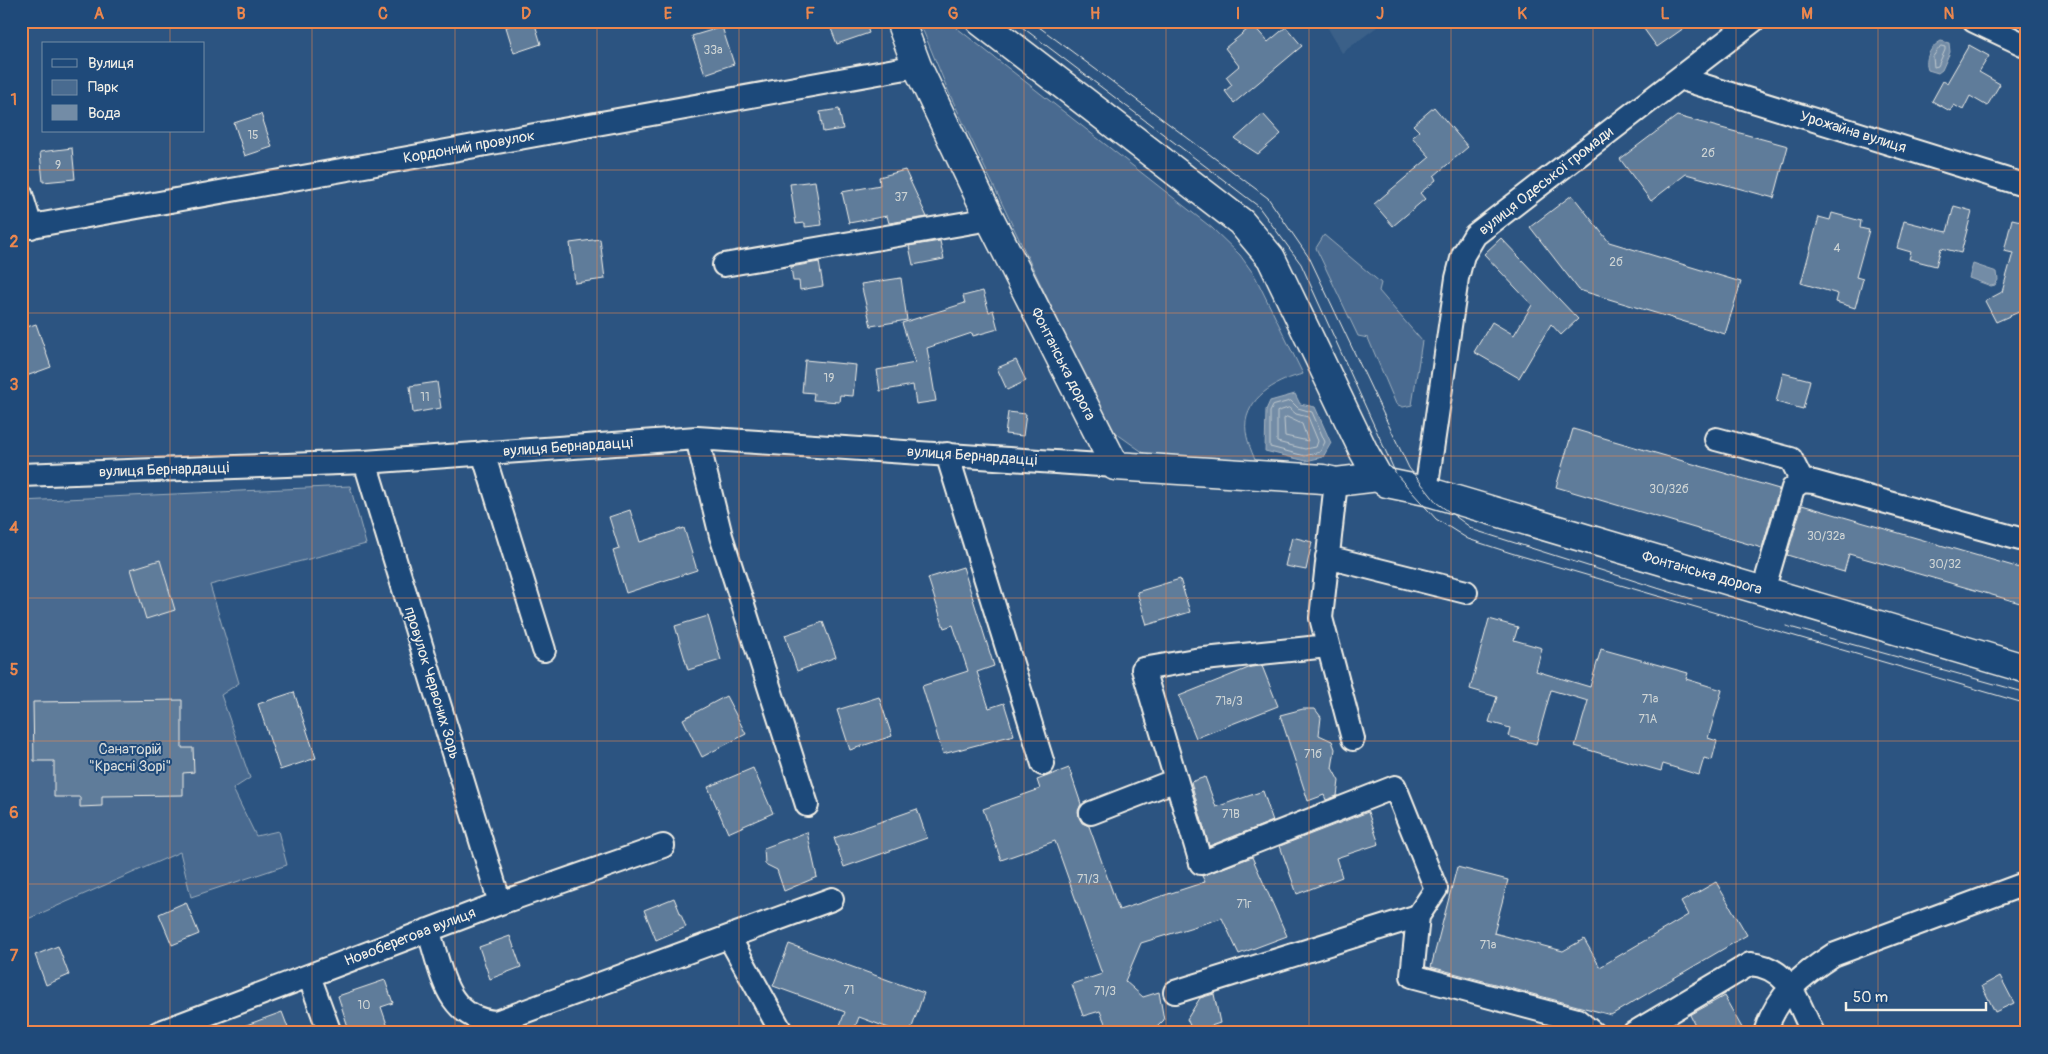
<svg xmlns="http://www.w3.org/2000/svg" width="2048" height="1054" font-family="Pangolin,sans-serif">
	<rect width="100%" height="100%" fill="#2c5481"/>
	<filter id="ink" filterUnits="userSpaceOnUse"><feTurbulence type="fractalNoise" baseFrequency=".02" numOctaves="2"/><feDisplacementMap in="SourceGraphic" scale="10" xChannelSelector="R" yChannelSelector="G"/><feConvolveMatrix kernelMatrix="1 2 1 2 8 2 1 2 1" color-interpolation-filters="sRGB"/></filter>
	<g filter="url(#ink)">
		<!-- built -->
		<path fill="#3b6088" d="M1324,21h61l-43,32z"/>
		<!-- green -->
		<path fill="#496b90" stroke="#9eaebc" d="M919,21h29l264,207 28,27 15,21 48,98c-24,6 -52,20 -57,47 -2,14 5,29 10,41l-105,-4 -41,-29 -161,-336z
			M1324,235l57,48 -2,8 43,50 -10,64 -9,2 -7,-3 -28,-66 -10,-2 -42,-88z
			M350,486l16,58 -156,41 29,98 -18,12 29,83 -17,11 23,47 22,-5 9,34 -96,32 -11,-45 -159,70v-421z"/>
		<!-- water -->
		<path fill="#738ca6" stroke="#a7b4c0" d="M1941,41l8,2 1,9 -8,18 -4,3 -10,-3c-4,-11 2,-23 13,-29z
			M1973,264l24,8 1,8 -3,5 -4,1 -22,-8z
			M1295,394l5,10 15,3 16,36 -8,14 -17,4 -41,-10 1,-41 4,-9z"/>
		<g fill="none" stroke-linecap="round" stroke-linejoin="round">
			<!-- shore -->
			<path stroke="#c0c9ce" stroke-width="1" d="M1941,46l4,1v3l-7,16 -4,1 -1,-10z
				M1291,401l7,7 14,4 13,30 -5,10 -15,4 -35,-9v-35l3,-6z
				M1289,408l7,6 12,3 10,24 -2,6 -11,2 -28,-7v-30z
				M1287,417l15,7 6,17 -23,-5 -1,-17z"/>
		</g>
		<!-- building -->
		<path fill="#5e7b9a" stroke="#f4f1e8" d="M523,21h11l7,23 -27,9 -8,-26z
			M828,21h37l4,12 -32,11z
			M1655,21h39l-37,26 -13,-18z
			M1253,25l15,17 18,-15 16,19 -68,57 -9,-12 7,-6 -6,-8 13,-11 -14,-18z
			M722,27l12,37 -29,10 -13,-38z
			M1969,45l20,11 -10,16 21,12 -13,22 -17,-10 -7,14 -9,-5 -4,6 -18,-10 11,-20 4,2z
			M1434,107l34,40 -34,29 2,4 -16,13 5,6 -32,27 -19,-22 56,-47 -18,-20 7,-6 -6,-6z
			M839,109l4,20 -20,3 -3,-20z
			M261,114l11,33 -27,9 -11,-33z
			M1263,114l18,20 -23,20 -23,-15z
			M1677,116l111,30 -14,52 -88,-24 -35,27 -31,-42z
			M72,148l3,31 -32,3 -3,-30z
			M905,170l22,47 -38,6 -2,-7 -38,7 -7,-31 38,-7 -1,-8z
			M815,181l7,44 -17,2v-4l-9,1 -6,-40z
			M1572,195l37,47 132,40 -16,52 -146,-44 -49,-63z
			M1954,206l18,5 -11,42 -20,-5 -5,18 -27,-7 2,-7 -14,-4 7,-27 43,11z
			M1832,213l29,8 -1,7 9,2 -13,47 7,2 -8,29 -19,-6 2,-8 -37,-11 18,-66 11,3z
			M2022,218l5,1v71l-6,21 -25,11 -11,-21 17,-9 11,-39 -9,-2 8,-32 9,2z
			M1501,238l77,81 -17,16 -10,-11 -32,54 -45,-26 18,-30 22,13 18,-30 -48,-51z
			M600,239l5,40 -30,4 -5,-40z
			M940,241l4,18 -31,6 -4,-19z
			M819,262l4,24 -23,4 -1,-9h-6l-2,-14z
			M901,278l6,42 -36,6 -10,-42z
			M983,291l6,21 4,-2 5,19 -25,7 -1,-3 -45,15 9,53 -20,3 -3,-19 -33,6 -3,-21 38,-7 -13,-40 63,-20 -2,-7z
			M36,324l15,43 -30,11v-49z
			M805,360l51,5 -3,31 -13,-1 -1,7 -26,-2 1,-7 -12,-1z
			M1016,360l10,21 -19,9 -10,-22z
			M1783,373l27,7 -7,29 -27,-7z
			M437,382l4,26 -28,5 -3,-27z
			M1008,412l18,2 -3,22 -18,-2z
			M1573,429l206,60 -17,59 -206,-61z
			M1802,505l225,65v35l-178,-51 -5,18 -57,-17z
			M630,510l10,32 44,-14 13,42 -71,23 -13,-42 6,-2 -10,-32z
			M1292,537l20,5 -6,28 -21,-4z
			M160,560l15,50 -29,9 -15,-50z
			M963,567l31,99 -17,6 12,36 15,-5 10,32 -71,19 -21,-68 46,-15 -15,-46 -9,3 -16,-50z
			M1180,579l10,33 -43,13 -10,-33z
			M708,616l13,44 -33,10 -13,-44z
			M1489,619l29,8 -4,13 28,8 -6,23 54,16 11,-38 87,24 -2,6 36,11 -14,48 9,3 -5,19 -8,-2 -5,17 -36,-11 -2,7 -86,-25 13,-45 -37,-11 -15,54 -28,-8 2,-8 -21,-6 8,-25 -27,-8z
			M823,622l13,35 -39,14 -12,-36z
			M1262,666l16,40 -82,32 -17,-42 72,-29z
			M294,692l22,66 -36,12 -22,-66z
			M726,696l20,38 -44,23 -19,-38z
			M879,697l13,39 -42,14 -13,-40z
			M182,700v48h11l1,24 -11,1v22l-81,1v10l-22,1v-10h-26v-36h-20l-1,-59z
			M1303,709h12l6,8 -2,18 13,6 3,8 -3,19 7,13 -2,15 -11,4 -2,-5 -16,6 -28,-86z
			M753,768l20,45 -45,20 -20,-46z
			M1069,768l12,36 -3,7 1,6 3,6 7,3 30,84 86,-28 -3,-6 50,-19 35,79 -48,18 -17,-36 -81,25 -16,38 18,16 16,-5 5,28 -13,13h-42l-9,-22 -17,5 -11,-32 30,-10 -47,-133 -54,19 -18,-51 57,-20 -3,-9z
			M1205,777l11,30 47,-16 10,30 -64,25 -18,-64z
			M917,809l10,29 -83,29 -10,-29z
			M1368,812l11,32 -43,14 6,19 -45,17 -17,-48z
			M807,832l10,45 -33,14 -7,-21 -12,-6 -1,-16z
			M1457,867l51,13 -14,53 69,18 21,-12 16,28 88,-52 -7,-13 35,-20 31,53 -136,80 -180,-48z
			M674,898l12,29 -30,13 -12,-30z
			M186,902l13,32 -27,11 -13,-31z
			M510,936l11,31 -31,12 -11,-32z
			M789,944l135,49 -14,40h-8l-43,-16 -6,16h-16l8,-21 -72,-26z
			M58,946l11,29 -23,10 -11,-30z
			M2000,976l14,27 -19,9 -13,-26z
			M385,980l8,23 -12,4 9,26h-40l-12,-37z
			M1214,994l6,29 -27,9 -6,-13 13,-21z
			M1724,996l21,37h-46l-9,-18z
			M282,1012l8,21h-60v-2z"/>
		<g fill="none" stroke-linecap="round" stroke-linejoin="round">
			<!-- minor casing -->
			<g stroke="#f4f1e8" stroke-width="26">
				<path id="minor" d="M1974,21l53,25
					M1679,78l348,108
					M21,194l10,33
					M21,228l896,-162
					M724,265l266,-46
					M697,438l24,98 86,269
					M1716,439l75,20 11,22
					M483,453l61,197
					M947,454l96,310
					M365,462l135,441
					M21,475l344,-13 332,-24 418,28
					M1336,482l-15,136 32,121
					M1426,491l31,-213 6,-23 12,-20 278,-214
					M1327,557l139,35
					M1763,591l30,-103 9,-7 12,1 213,59
					M1328,646l-133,14 -52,9 58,194 194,-76 41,102 -18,27
					M1091,813l85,-33
					M428,930c14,40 17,89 68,92l336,-123
					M729,937l53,96
					M309,976l21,57
					M1175,992l243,-76 -6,60 165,44 16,13
					M158,1033l342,-130 163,-57
					M1634,1033l116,-69c40,3 47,38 63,69
					M1765,1033c11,-37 37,-58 68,-78l194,-72"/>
			</g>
			<!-- major casing -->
			<g stroke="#f4f1e8" stroke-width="31">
				<path id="major" d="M900,21l17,45 73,153 125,247 208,13 13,3 42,-5
					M980,21l261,201 30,36 93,194 14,25 9,6 39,8 601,178"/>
			</g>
			<!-- minor -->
			<use href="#minor" stroke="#1f4a7a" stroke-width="22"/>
			<!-- major -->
			<use href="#major" stroke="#1f4a7a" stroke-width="28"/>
			<!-- tram -->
			<path stroke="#f4f1e8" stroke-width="1" d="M1014,21l244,185 43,58 95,210 40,45 32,20 43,14 516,151
				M1031,21l237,177 42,61 99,209 28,35 37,27 218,69
				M1786,626l241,67"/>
		</g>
	</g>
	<!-- grid -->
	<path fill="none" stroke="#ec874e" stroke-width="1" stroke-opacity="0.55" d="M170,21v23M312,21v1012M455,21v1012M597,21v1012M739,21v1012M882,21v1012M1024,21v1012M1166,21v1012M1309,21v1012M1451,21v1012M1593,21v1012M1736,21v1012M1878,21v1012M170,131v902M21,170h2006M21,313h2006M21,456h2006M21,598h2006M21,741h2006M21,884h2006"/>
	<g text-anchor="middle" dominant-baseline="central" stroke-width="4" stroke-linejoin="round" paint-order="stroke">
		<!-- number labels -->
		<g font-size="12" fill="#ced4d4">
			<text x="713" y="50">33а</text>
			<text x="253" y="135">15</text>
			<text x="1708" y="153">2б</text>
			<text x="58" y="165">9</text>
			<text x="901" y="197">37</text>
			<text x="1837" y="248">4</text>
			<text x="1616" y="262">2б</text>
			<text x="829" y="378">19</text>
			<text x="425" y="397">11</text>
			<text x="1669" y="489">30/32б</text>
			<text x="1826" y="536">30/32а</text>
			<text x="1945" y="564">30/32</text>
			<text x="1650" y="699">71а</text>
			<text x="1229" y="701">71а/3</text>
			<text x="1648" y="719">71А</text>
			<text x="1313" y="754">71б</text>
			<text x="1231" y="814">71В</text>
			<text x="1088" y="879">71/3</text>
			<text x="1244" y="904">71г</text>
			<text x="1488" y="945">71а</text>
			<text x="849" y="990">71</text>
			<text x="1105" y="991">71/3</text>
			<text x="364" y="1005">10</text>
		</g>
		<!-- street labels -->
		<g font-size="15" fill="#f4f1e8" stroke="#1f4a7a">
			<text transform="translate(1853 132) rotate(17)">Урожайна вулиця</text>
			<text transform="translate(469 147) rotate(-10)">Кордонний провулок</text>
			<text transform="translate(1546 181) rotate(-38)">вулиця Одеської громади</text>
			<text transform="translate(1063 364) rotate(63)">Фонтанська дорога</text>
			<text transform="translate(568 447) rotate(-4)">вулиця Бернардацці</text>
			<text transform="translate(972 456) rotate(4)">вулиця Бернардацці</text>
			<text transform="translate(164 470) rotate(-2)">вулиця Бернардацці</text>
			<text transform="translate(1702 573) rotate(16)">Фонтанська дорога</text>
			<text transform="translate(432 683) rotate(73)">провулок Червоних Зорь</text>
			<text transform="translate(410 937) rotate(-21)">Новоберегова вулиця</text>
		</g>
		<!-- park labels -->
		<g font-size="15" fill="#dadddb" stroke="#1f4a7a">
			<text x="130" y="749">Санаторій<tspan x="130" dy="17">"Красні Зорі"</tspan></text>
		</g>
	</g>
	<!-- margin -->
	<rect width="2048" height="1054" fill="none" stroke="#1f4a7a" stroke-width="55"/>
	<!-- legend -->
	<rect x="42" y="42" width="162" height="90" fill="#1f4a7a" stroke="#748da6"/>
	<rect x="52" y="59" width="25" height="8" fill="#1f4a7a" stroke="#748da6"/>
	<text x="88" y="68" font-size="15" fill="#f4f1e8">Вулиця</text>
	<rect x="52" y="80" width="25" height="15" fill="#496b90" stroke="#748da6"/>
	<text x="88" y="92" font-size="15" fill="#f4f1e8">Парк</text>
	<rect x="52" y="105" width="25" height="15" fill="#738ca6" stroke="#748da6"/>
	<text x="88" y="118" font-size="15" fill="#f4f1e8">Вода</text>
	<!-- scale -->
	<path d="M1846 1002v8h140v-8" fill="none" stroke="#f4f1e8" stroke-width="2.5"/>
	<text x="1853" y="1002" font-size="15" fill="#f4f1e8" stroke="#1f4a7a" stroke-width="4" paint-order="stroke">50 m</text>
	<rect x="28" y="28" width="1992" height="998" fill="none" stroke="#ec874e" stroke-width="2"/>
	<g font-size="16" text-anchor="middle" font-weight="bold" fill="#ec874e">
		<text x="99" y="19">A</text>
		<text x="241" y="19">B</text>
		<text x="383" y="19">C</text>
		<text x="526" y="19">D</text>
		<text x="668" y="19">E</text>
		<text x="810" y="19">F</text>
		<text x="953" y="19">G</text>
		<text x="1095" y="19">H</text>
		<text x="1238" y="19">I</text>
		<text x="1380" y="19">J</text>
		<text x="1522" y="19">K</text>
		<text x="1665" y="19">L</text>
		<text x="1807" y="19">M</text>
		<text x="1949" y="19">N</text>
		<text x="14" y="105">1</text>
		<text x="14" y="247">2</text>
		<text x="14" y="390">3</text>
		<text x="14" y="533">4</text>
		<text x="14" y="675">5</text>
		<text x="14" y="818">6</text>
		<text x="14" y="961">7</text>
	</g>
</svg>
